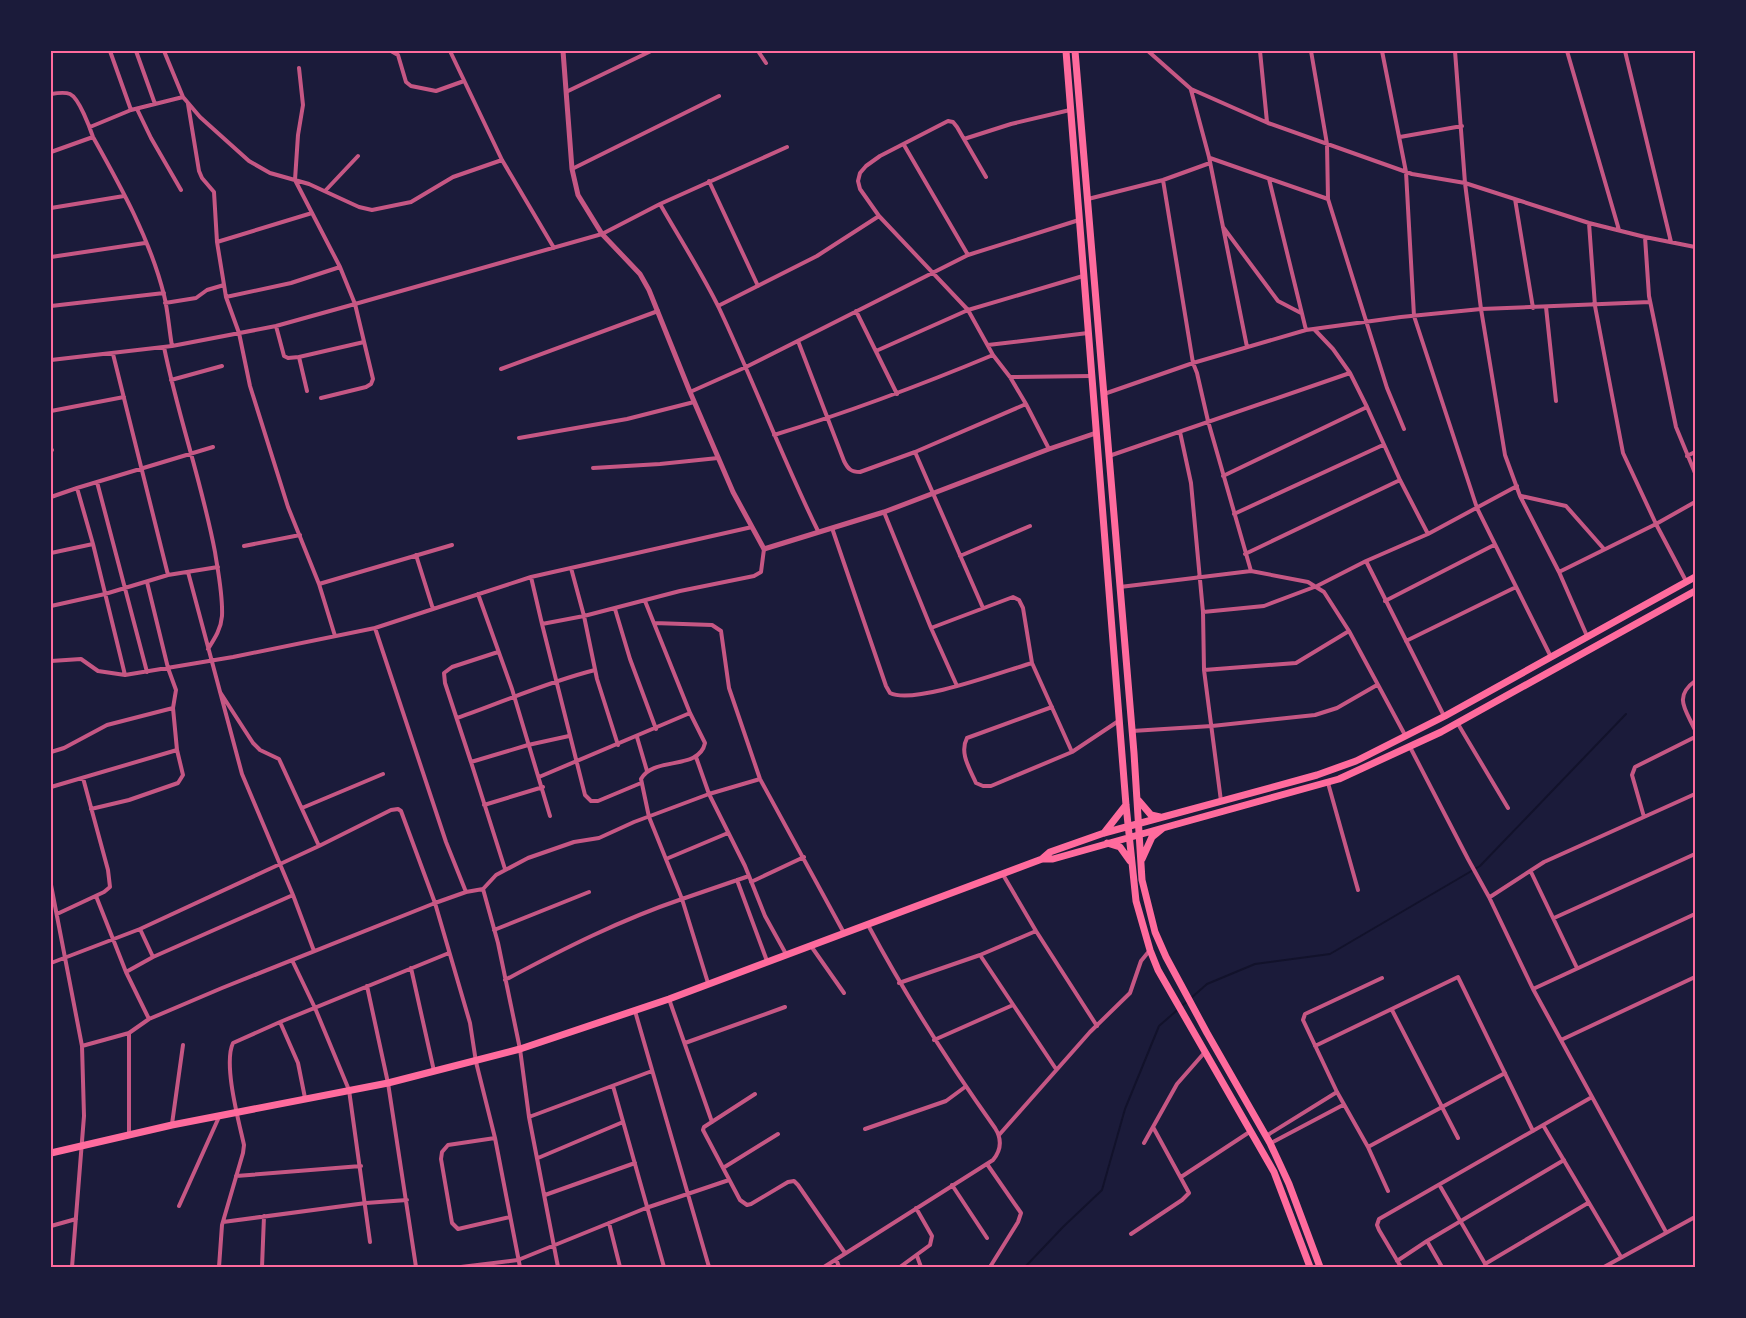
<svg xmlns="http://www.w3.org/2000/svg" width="1746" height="1318" font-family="Signika,sans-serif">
	<rect width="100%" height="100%" fill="#1b1b3a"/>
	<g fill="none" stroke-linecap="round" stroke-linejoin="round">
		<!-- stream -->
		<path stroke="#12122b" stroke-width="2" d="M1025,1267l38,-40 39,-37 23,-81 34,-83 48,-42 48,-20 75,-10 150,-88 146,-152"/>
		<!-- minor -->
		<path stroke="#c65784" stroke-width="4" d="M110,51l21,59
			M136,51l19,53
			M164,51l19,46 17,20 49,44 21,12 39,11 50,23 13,3 39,-8 42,-25 49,-17
			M391,51l7,4 8,27 5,4 25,5 28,-10
			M450,51l52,109 52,88
			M758,51l8,12
			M1148,51l43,38 77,34 144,51 53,9 124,40 56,14 50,10
			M1260,51l7,71
			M1311,51l16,93 1,55 59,189 17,41
			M1382,51l24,121 8,144 63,192 74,149
			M1455,51l10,132 16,126 24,146 15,41 39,76 28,64
			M1567,51l52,179
			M1625,51l46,191
			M1191,90l18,67 38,190
			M566,92l85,-41
			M51,94c6,-1 14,-2 19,0 9,4 20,34 23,43 28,50 57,102 71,158 4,16 5,34 8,51
			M188,104l11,67 3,7 12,14 3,50 9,55 13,36 11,53 38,121 31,77 16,52
			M137,109l14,29 30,52
			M90,127l41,-17 52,-13
			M1400,137l62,-11
			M964,139l47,-15 59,-14
			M904,145l64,110
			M51,152l42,-15
			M1210,158l118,41
			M572,169l147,-73
			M986,177l-29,-50 -4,-5 -5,-1 -68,35 -14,10 -6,7 -2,8 2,8 19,27 89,94 25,45 17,22 16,27 23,45
			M1269,179l37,151
			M1163,180l30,183 4,10 11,48 43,150 57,11 16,10 25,39 56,104
			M709,181l49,105
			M325,191l33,-35
			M1088,199l75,-19 47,-17
			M1515,199l18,109
			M660,204c20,35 42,69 59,104 35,74 63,150 99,223
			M51,208l73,-12
			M1589,223l6,83 28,147 33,71 30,57
			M1223,227l55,74 23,12
			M1645,237l4,59 27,131 19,46
			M217,242l95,-29
			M51,257l94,-14
			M226,297l65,-14 49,-16
			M165,303l31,-5 11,-8 17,-5
			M51,306l113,-13
			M718,306l99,-50 62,-40
			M1546,307l10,94
			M856,311l41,83
			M276,326l8,30 4,2 11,-1 8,34
			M1314,329l19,20 17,24 17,34 33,73 28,54
			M798,341l46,120c4,8 7,11 16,11l55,-20 111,-48
			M988,345l100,-12
			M164,347c14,69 38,136 51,205 3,20 8,43 7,64 -1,13 -7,22 -14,33
			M876,351l92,-41 115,-34
			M113,354l55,221
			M299,357l65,-15
			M51,360l121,-14 104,-20 79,-22 -15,-37 -45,-87 3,-45 5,-30 -4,-37
			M501,369l157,-58
			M1010,377l81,-1
			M171,380l51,-14
			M690,392l56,-25 222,-112 111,-35
			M1104,394l89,-31 113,-33 95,-13 80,-8 169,-7
			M321,398l45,-11 5,-3 2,-5 -18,-75 247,-70 58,-30 127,-57
			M51,411l73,-14
			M1180,432l11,51 12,129 1,58 17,131
			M774,435c75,-23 147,-50 219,-80
			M519,438l108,-19 67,-17
			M51,450h1
			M915,452l68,156
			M1109,456l241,-83
			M1687,456l8,-4
			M593,468l67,-4 58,-6
			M1223,476l144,-69
			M97,482l50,190
			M77,488l16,56 32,131
			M1521,496l45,10 38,43
			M51,497l26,-9 136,-41
			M884,512l47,116 26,58
			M1234,514l149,-69
			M832,528l54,158 4,7c24,12 114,-22 142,-30l40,89
			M244,546l56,-11
			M51,553l42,-9
			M1245,554l155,-74
			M416,555l17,54
			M960,556l70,-30
			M1366,561l78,155
			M571,568l13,48 -42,8 43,171 6,6h7l43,-18
			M188,572l54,202 51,121 21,56
			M1559,572l97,-48 39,-22
			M531,577l11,47
			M319,584l133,-39
			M1120,587l131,-16
			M478,594l34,95 38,127
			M1385,601l109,-56
			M51,606l54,-12 63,-19 50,-8
			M615,609l15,50 26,70
			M1203,612l61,-6 53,-20 49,-25 62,-27 89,-48
			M654,623l58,2 9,6 8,57 31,91 84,154
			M375,628l71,214 20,50
			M931,628l82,-31 6,3 4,8 9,55
			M1406,641l110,-54
			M498,652l-46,15 -8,6 1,10 26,79 57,-17 41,-9
			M51,661l30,-2 17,12 27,4 108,-18 142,-29 156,-51 221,-50
			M1204,670l92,-7 53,-32
			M1695,681c-22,16 -9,29 0,49
			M220,692l33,51 7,7 19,9 40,87
			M1052,707l-85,31c-8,15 3,31 9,45l7,3h8l81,-34 48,-32
			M457,718c46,-16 90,-36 138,-48
			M1458,724l50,84
			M1132,731l80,-5 103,-11 22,-7 40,-23
			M637,737l10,34
			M618,745l-21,-66 -13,-63 96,-25 74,-15 7,-4 3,-23
			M1410,747l58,112 21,38 44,92 133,243
			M51,752l13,-4 43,-23 66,-17
			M696,757l13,37 51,-15
			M471,762l34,107
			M539,777l151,-64
			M1328,783l30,107
			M51,787l126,-37
			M484,805l59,-18
			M302,808l81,-34
			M91,809l38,-9 49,-17 5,-8 -6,-25 -4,-42 3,-18 -8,-22 -21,-86
			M1644,817l-12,-42 3,-8 60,-30
			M666,859l62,-26
			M1531,872l46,96
			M1002,873l34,58 61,95
			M737,880l30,81
			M751,882l53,-25
			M51,885l31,161 2,70 -12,151
			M96,896l30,76 23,47
			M1490,897l54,-35 151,-68
			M57,914l47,-22 6,-5 -2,-17 -25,-92
			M1554,918l141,-64
			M140,929l13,28
			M494,930l95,-38
			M811,946l33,47
			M980,955l76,114
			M292,960l23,48 34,82 21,152
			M51,963l89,-34 179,-83 72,-36 7,-1 3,2 34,92 35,120 6,39 19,76 25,129
			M411,968l23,103
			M126,972l27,-15 140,-62
			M1382,978l-77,36 -2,6 34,72 31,55 20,44
			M505,980c58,-31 115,-60 177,-81l-33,-82 -8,-38c12,-23 58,-8 64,-36l-15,-30 -45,-112
			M708,983l-26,-84 67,-23
			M899,983l81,-28 56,-24
			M367,986l21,97 28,184
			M1533,989l162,-75
			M669,999l43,123
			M1392,1010l66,128
			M635,1011l74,256
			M280,1022l18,41 7,35
			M129,1033v101
			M934,1040l79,-35
			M1561,1040l134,-63
			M685,1043l100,-36
			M82,1046l47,-13 20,-14 73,-31 213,-85 31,-11 17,-3
			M1315,1046l143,-69 75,154
			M613,1086l51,181
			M755,1094l-51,33 -1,3 37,70 7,5 4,-1 37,-22 6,-1 4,4 47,68
			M529,1117l123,-46
			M172,1124l11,-79
			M1543,1125l78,132
			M865,1129l81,-28 19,-14
			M999,1135l91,-103 40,-39 11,-32 9,-11
			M1266,1136l71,-44
			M495,1138l-47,7 -6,7 -1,7 11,64 6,6 52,-12
			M1144,1143l33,-59 28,-32
			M1271,1143l72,-38
			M1368,1147l137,-74
			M538,1158l85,-36
			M987,1164l34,49 -3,9 -28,45
			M723,1168l55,-34
			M236,1176l125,-10
			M1181,1177l70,-46
			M952,1185l35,53
			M1440,1186l47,81
			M545,1195l90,-32
			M179,1206l40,-89
			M223,1222l143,-19 41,-3
			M609,1223l11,44
			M51,1226l25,-7
			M1131,1234l51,-34 7,-7 -36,-66
			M1427,1241l15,26
			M917,1256l4,11
			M836,1259l3,8
			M1397,1261l30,-20 137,-81
			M1485,1264l103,-61
			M219,1267l3,-42 21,-72 1,-8c-5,-23 -21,-81 -11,-102l47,-21 169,-69
			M262,1267l2,-51
			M461,1267l57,-7 128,-52 83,-28
			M558,1267l-29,-150 -9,-68 -22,-106 -15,-54 13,-14 32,-17 46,-16 25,-4 35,-16 75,-28 36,72 20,50 21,38
			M824,1267l169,-107c9,-11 9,-21 2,-32 -47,-66 -89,-132 -127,-203
			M900,1267l30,-22 2,-9 -16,-28
			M1401,1267l-22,-37 -2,-5 2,-6 213,-122
			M1604,1267l91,-50"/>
		<!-- tertiary -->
		<path stroke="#c65784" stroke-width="5" d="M563,51l9,118 6,26 24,39 38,40 9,16 41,102 43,100 31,57 120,-37 165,-63 47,-16"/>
		<!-- primary -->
		<path stroke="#ff6b9d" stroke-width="7" d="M1066,51l60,754 10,96 14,49 8,20 116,202 36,95
			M1075,51l59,702 8,127 13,52 11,25 41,76 63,110 19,41 31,83
			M1139,801l12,14 9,2
			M1104,833l22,-28
			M1107,843l13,4 10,14
			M1042,859l8,-7 54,-19 213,-58 39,-14 89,-45 250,-139
			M1142,859l10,-22 11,-9 176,-49 102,-47 254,-141
			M51,1153l121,-28 216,-42 132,-34 149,-50 373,-140h11l110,-31"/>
	</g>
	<!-- border -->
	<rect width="1746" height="1318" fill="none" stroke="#1b1b3a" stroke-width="105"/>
	<rect x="52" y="52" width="1642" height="1214" fill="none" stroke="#ff6b9d" stroke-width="2"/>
</svg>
